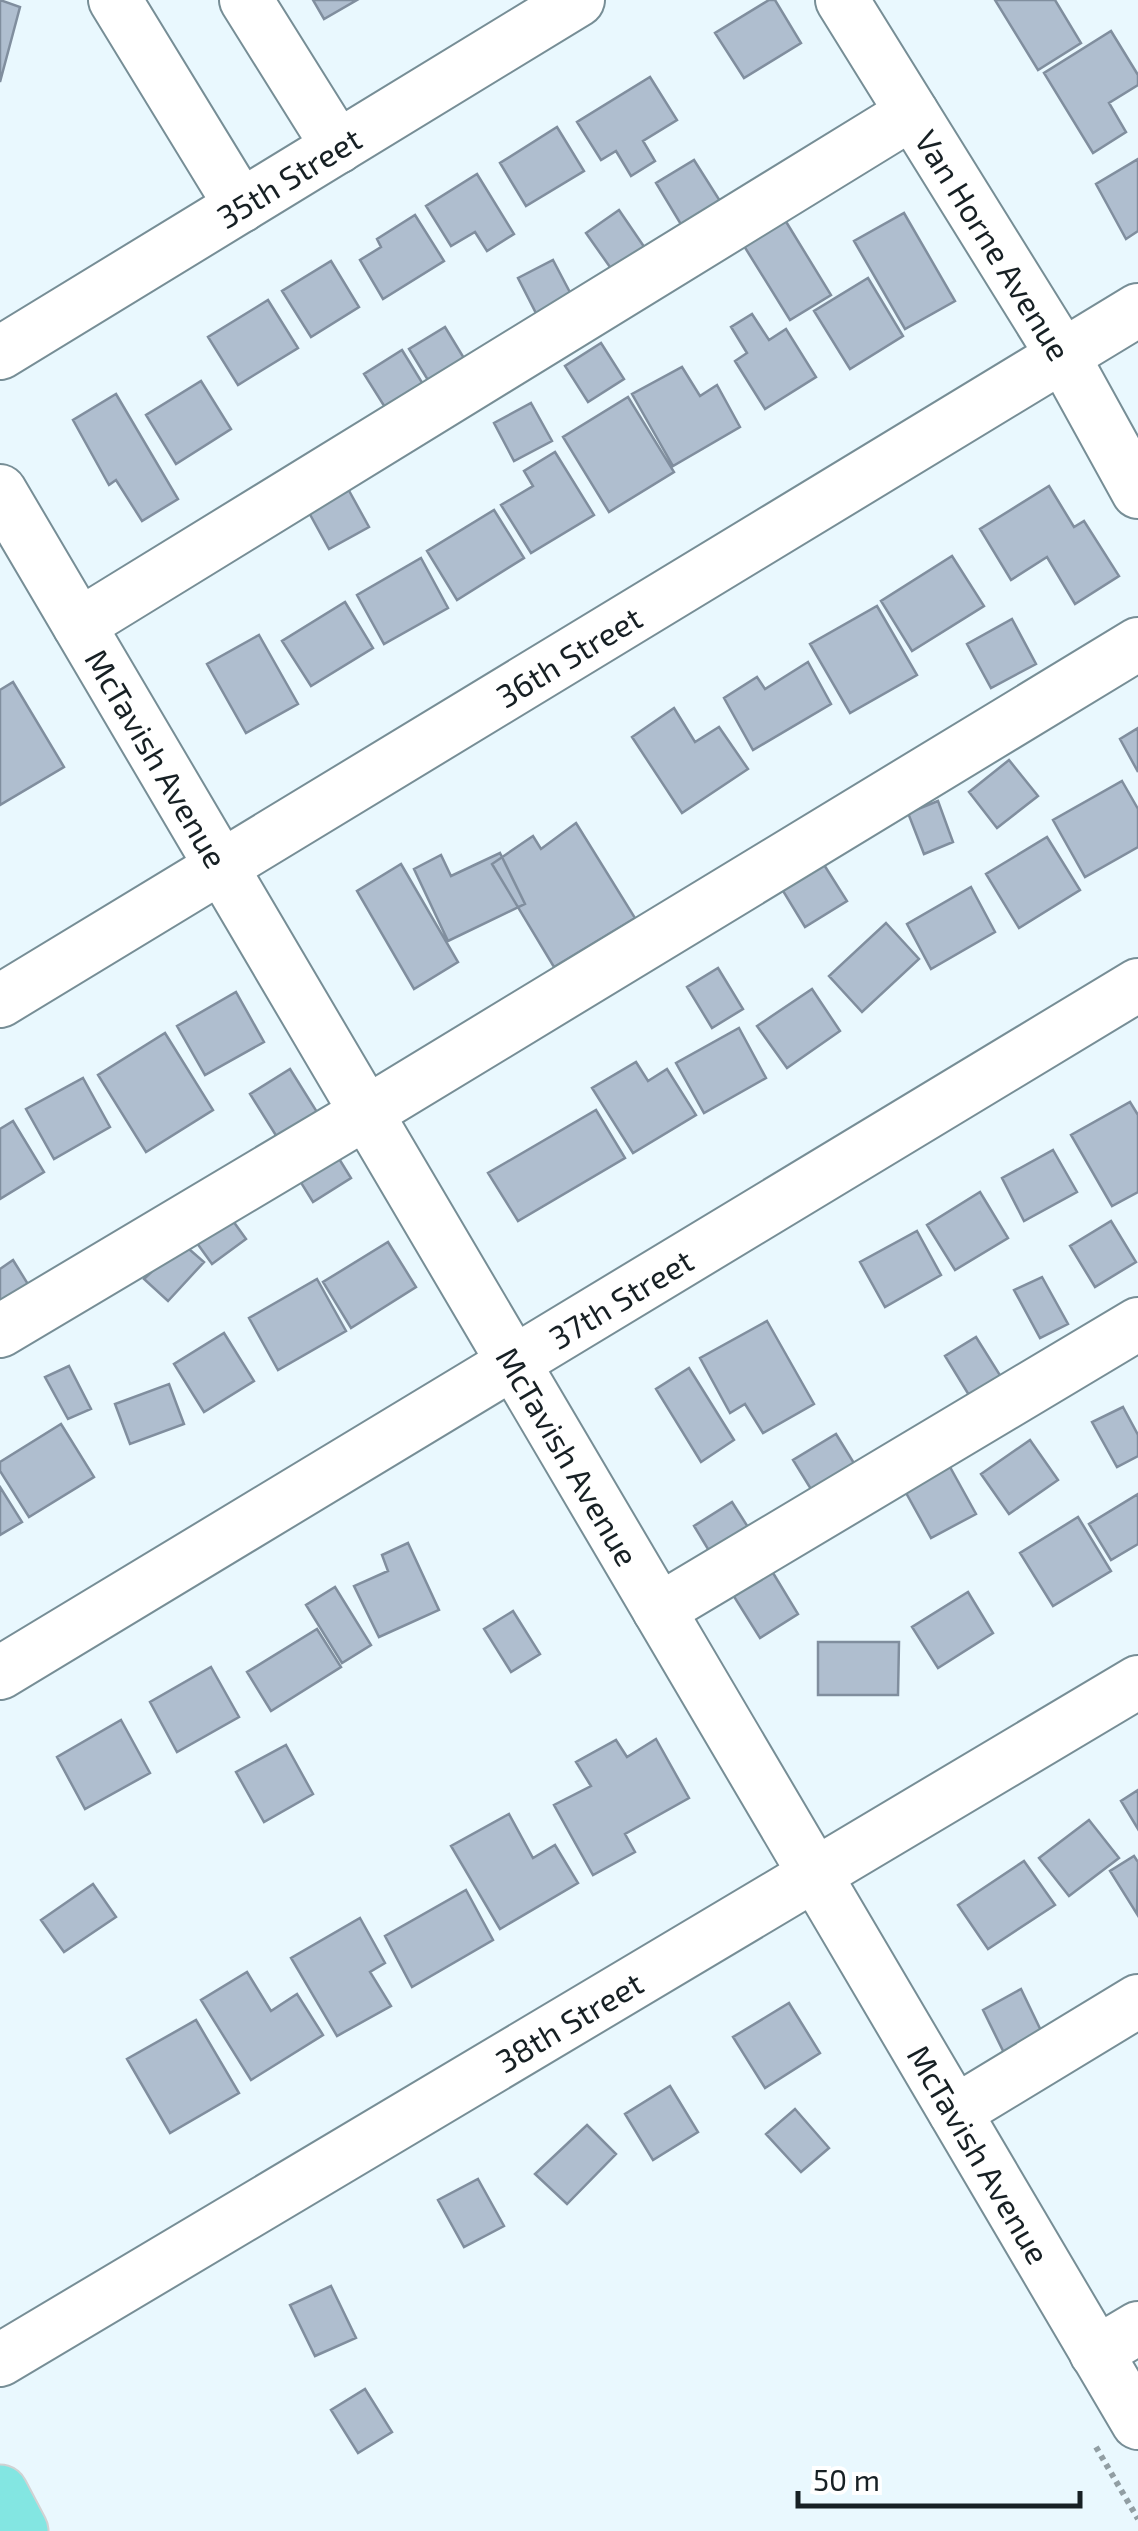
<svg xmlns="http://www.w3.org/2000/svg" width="1138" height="2531" font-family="'Exo 2',sans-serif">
	<rect width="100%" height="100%" fill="#e9f8fe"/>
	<!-- building -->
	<path fill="#afbecf" stroke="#808e9e" stroke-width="2.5" d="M0,0l20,7 -20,75z
		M313,0h44l-33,19z
		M769,0h6l26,43 -57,35 -29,-45z
		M995,0h60l26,43 -43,27z
		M1111,31l27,44v10l-29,18 17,29 -33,21 -49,-80z
		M650,77l27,43 -34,21 12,20 -24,15 -15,-25 -15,9 -24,-38z
		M557,127l27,44 -58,35 -26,-43z
		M1138,159v72l-12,8 -30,-55z
		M694,160l33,52 -39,24 -32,-53z
		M477,174l37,60 -27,17 -12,-19 -24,14 -25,-40z
		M619,210l30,44 -32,23 -31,-44z
		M904,213l51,88 -50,28 -51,-88z
		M415,215l29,46 -61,38 -23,-39 21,-13 -4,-8z
		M785,220l46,75 -41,25 -46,-74z
		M553,260l21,40 -35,19 -21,-41z
		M331,261l28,46 -48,30 -29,-46z
		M868,278l35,58 -53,33 -36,-58z
		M268,300l30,48 -60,37 -30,-48z
		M752,314l17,26 17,-11 30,48 -51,32 -30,-48 12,-8 -16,-26z
		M445,327l25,41 -36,22 -25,-41z
		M601,343l23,36 -36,23 -23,-36z
		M402,350l24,39 -38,23 -24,-38z
		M682,367l18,29 17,-11 23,42 -67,39 -41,-72z
		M201,381l30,48 -55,35 -30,-49z
		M116,394l62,105 -36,22 -26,-41 -7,5 -36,-65z
		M628,397l46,75 -65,40 -46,-75z
		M531,403l21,38 -38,20 -20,-38z
		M555,452l39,63 -63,38 -30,-48 32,-19 -9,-15z
		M1049,486l25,41 10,-6 35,55 -44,28 -28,-47 -36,23 -31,-51z
		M347,487l22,40 -40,22 -22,-40z
		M494,510l30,48 -67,42 -30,-49z
		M952,556l32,50 -72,45 -31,-50z
		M421,558l27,50 -64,36 -27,-49z
		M345,602l28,46 -62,38 -29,-45z
		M877,606l40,69 -67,38 -40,-69z
		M1012,619l24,45 -45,24 -24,-44z
		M259,635l39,69 -52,29 -39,-69z
		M808,662l23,42 -78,46 -29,-52 33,-21 8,12z
		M13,682l51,85 -64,38v-115z
		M674,708l21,34 24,-15 29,42 -66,44 -50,-76z
		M1138,728v44l-18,-33z
		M1009,760l29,36 -41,32 -28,-36z
		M1122,781l16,28v38l-53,30 -32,-57z
		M938,801l15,41 -29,12 -16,-41z
		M576,823l59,95 -81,49 -62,-103 41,-28 8,13z
		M1047,837l33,53 -61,38 -33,-54z
		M500,853l25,51 -77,37 -34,-72 27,-14 10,21z
		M821,860l26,41 -42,26 -25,-41z
		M401,864l57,98 -44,27 -57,-98z
		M971,887l24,45 -64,37 -24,-45z
		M886,923l33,36 -57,53 -33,-36z
		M718,968l25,41 -31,19 -25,-41z
		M812,989l28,42 -53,37 -30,-42z
		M236,992l28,50 -59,33 -28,-49z
		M739,1028l27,50 -62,35 -28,-50z
		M165,1033l48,77 -67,42 -48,-77z
		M636,1062l12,19 19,-12 29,46 -63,38 -41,-65z
		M290,1069l27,43 -40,25 -27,-43z
		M83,1078l27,49 -56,32 -28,-50z
		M1130,1102l8,13v77l-26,14 -41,-71z
		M596,1110l29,48 -107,63 -30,-48z
		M13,1121l31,51 -44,27v-70z
		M333,1149l18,29 -38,24 -18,-29z
		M1053,1150l24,42 -53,29 -22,-43z
		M980,1192l28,46 -53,32 -28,-45z
		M223,1207l23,32 -34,25 -23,-32z
		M1111,1221l25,41 -41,25 -25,-41z
		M917,1231l24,44 -56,32 -25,-45z
		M388,1242l28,45 -65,41 -28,-46z
		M182,1243l22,19 -36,39 -24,-22z
		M13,1260l18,29 -31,20v-40z
		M1042,1277l26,47 -28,14 -26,-48z
		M317,1279l29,52 -68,39 -29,-52z
		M767,1321l47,83 -51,29 -18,-29 -15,9 -30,-55z
		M224,1333l30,48 -50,31 -30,-48z
		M976,1337l27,43 -31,20 -27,-44z
		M69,1366l22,43 -23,10 -23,-42z
		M689,1368l45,72 -33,22 -45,-73z
		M169,1384l15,40 -54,20 -15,-40z
		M1123,1407l15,28v21l-21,11 -25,-45z
		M61,1424l33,53 -65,40 -29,-46v-9z
		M836,1434l21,34 -43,26 -21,-34z
		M1030,1440l28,40 -49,34 -28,-40z
		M950,1467l26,47 -45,24 -26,-47z
		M0,1487l22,35 -22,13z
		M1138,1494v50l-27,16 -22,-36z
		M732,1502l21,33 -39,24 -20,-33z
		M1078,1517l33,54 -58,35 -33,-53z
		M408,1543l31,67 -60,27 -25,-51 34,-15 -6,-16z
		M767,1563l31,51 -38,24 -32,-51z
		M335,1587l36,58 -29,18 -36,-58z
		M968,1592l25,41 -55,35 -26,-41z
		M513,1611l27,43 -29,18 -27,-43z
		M317,1629l24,38 -70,44 -24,-39z
		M818,1642h81l-1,53h-80z
		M211,1667l28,50 -62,35 -27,-50z
		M121,1720l29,53 -65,36 -28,-52z
		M656,1739l33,59 -64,36 10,18 -42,23 -39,-70 37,-19 -15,-24 40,-22 11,17z
		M286,1745l27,49 -49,28 -28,-50z
		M1138,1790v39l-17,-28z
		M509,1814l24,44 22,-13 23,38 -78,46 -49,-83z
		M1089,1820l30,38 -50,38 -30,-38z
		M1134,1856l4,6 -1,52 -27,-43z
		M1024,1861l31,44 -67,44 -30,-44z
		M93,1884l23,33 -52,35 -23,-32z
		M466,1890l27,50 -81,47 -27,-51z
		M360,1918l25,45 -15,9 21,34 -54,30 -46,-78z
		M247,1972l24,39 26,-17 26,41 -72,45 -50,-80z
		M1021,1989l25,52 -38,20 -25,-51z
		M789,2003l31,50 -55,35 -32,-51z
		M196,2020l43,73 -69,40 -43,-74z
		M670,2086l28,46 -45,28 -28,-46z
		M795,2109l34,39 -28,24 -35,-38z
		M587,2125l29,29 -49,50 -32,-30z
		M478,2179l26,47 -40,21 -26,-47z
		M331,2286l25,52 -41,18 -25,-51z
		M365,2389l27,43 -34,21 -27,-43z"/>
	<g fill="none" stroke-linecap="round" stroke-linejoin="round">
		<!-- minor casing -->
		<g stroke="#778e96" stroke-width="56">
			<g id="minor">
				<path d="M115,0l126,206"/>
				<path d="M246,0l92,147"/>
				<path id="s1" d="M842,0l221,356 75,136"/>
				<path id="s2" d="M0,353l578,-353"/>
				<path id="s3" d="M0,491l1138,1932"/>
				<path d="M79,625l833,-512"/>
				<path id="s4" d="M0,1001l1138,-691"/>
				<path d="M0,1331l366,-218 772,-469"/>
				<path d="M659,1610l479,-286"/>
				<path id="s5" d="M0,1673l1138,-688"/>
				<path d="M955,2112l183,-111"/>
				<path d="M1096,2353l42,-25"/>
				<path id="s6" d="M0,2360l1138,-678"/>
			</g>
		</g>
		<!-- major casing -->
		<g stroke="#d1d2d3" stroke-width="59">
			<path id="major" d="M0,2493l20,38"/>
		</g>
		<!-- path -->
		<path stroke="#919ea3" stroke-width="6" stroke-dasharray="5 5" stroke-linecap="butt" d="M1096,2447l42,72"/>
		<!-- minor -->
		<use href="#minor" stroke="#fff" stroke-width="52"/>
		<!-- major -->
		<use href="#major" stroke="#83e6e2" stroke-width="55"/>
	</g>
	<g text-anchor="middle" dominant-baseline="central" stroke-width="8" stroke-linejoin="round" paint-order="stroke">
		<!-- street labels -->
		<g font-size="32" fill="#172024" stroke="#fff">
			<text stroke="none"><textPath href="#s2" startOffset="338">35th Street</textPath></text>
			<text stroke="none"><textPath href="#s1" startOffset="288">Van Horne Avenue</textPath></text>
			<text stroke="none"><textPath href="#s4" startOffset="665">36th Street</textPath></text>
			<text stroke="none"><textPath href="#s3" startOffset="310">McTavish Avenue</textPath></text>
			<text stroke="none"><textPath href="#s5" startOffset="725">37th Street</textPath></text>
			<text stroke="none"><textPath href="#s3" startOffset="1120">McTavish Avenue</textPath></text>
			<text stroke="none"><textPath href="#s6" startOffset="662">38th Street</textPath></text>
			<text stroke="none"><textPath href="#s3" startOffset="1930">McTavish Avenue</textPath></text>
		</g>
	</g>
	<!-- scale -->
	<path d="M798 2491v15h282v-15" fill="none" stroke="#172024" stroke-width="5"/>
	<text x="813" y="2491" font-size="30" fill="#172024" stroke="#ffffff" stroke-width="8" paint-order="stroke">50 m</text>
</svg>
